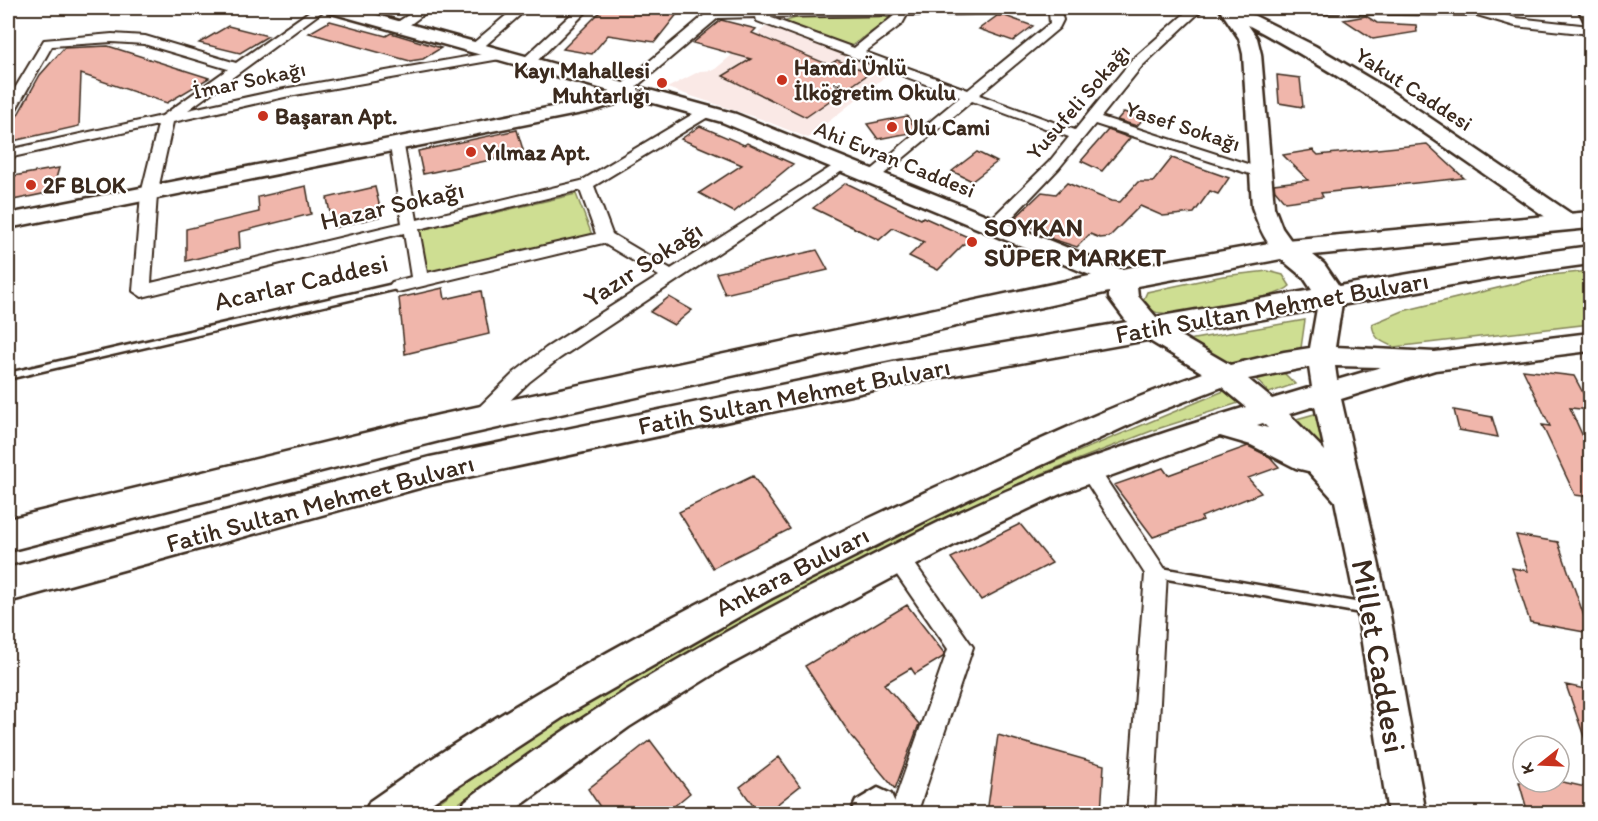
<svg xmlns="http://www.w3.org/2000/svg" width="1598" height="821" font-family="Itim,sans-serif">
	<rect width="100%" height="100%" fill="#fff"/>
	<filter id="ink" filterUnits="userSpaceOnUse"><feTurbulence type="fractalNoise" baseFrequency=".0167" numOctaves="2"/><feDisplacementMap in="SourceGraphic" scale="12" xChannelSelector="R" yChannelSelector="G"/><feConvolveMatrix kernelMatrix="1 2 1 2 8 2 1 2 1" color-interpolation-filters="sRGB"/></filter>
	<g filter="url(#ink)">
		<!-- built -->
		<path fill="#fae9e6" d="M768,25l124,46 -84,67 -47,-19 -94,-31 33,-17 14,-1z"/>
		<!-- green -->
		<path fill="#cede92" stroke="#848458" stroke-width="1.5" d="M885,16l5,3 -39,27 -68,-24 16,-5z
			M576,194l16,41 -165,38 -7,-43z
			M1268,271l15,4 7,11c-14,14 -107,29 -128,27 -9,0 -15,-5 -19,-12l4,-9 9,-2 67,-14z
			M1590,271v53l-196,23c-14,-6 -20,-8 -22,-23l31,-13 148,-36z
			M1305,320l-4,28 -71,19 -6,-1 -36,-26z
			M1282,371l13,13 -26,9 -12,-13z
			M1231,388l14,13 -91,29 -113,44 -52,23 -144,75 -227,123 -174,118 -22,1 118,-83 75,-46 244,-132 128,-63z
			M1318,413l10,36 -7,2 -28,-31z"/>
		<!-- building -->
		<path fill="#f0b6ab" stroke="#3b2a1e" stroke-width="1.5" d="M604,8h78l-27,34 -47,-7 -16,19 -29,-5z
			M997,16h8l28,10 -20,15 -34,-12z
			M1366,16l11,7 39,2 1,7 -44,7 -29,-19z
			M721,20l35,9 -4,4 77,32 8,-5 33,13 -64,44 -83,-41 28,-17 -58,-16z
			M330,21l56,15 5,-3 50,15 -18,11 -13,2 -101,-28z
			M228,26l40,10 -28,17 -41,-10z
			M108,46l101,32 -42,25 -86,-29 -2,52 -66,15 2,-21 25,-45 24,-27z
			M1277,75l23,3 3,29 -24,-4z
			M1124,112l19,7 -6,7 -20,-6z
			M907,116l10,14 -2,2 -37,7 -11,-15z
			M700,126l44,19 3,-2 46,21 -59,48 -35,-19 43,-28 -61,-26z
			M517,130l7,23 -101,21 -5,-23z
			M1108,130l22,8 -28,33 -21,-10z
			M1427,144l37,34 -143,15 2,4 -38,5 -10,-12 -1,-6 34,-4 -25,-25 30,-5 5,5z
			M977,152l20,10 -25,19 -20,-10z
			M1172,158l57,20 -11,16 -8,-3 -16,22 -31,3 -23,-10 -31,31 -9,1 -10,-4 -13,13 -25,-8 -2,-4 -37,-15 29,-28 14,2 11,-11 44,18 9,1 18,-20h15z
			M59,168l-7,24 -44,9v-24z
			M846,183l75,36 2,-2 47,21 -32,32 -29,-14 15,-14 -31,-14 -14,12 -66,-32z
			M306,186l5,28 -72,18 1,16 -54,13v-32l73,-17 -1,-15z
			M375,187l7,29 -49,12 -6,-30z
			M817,250l11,20 -103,24 -9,-21z
			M443,288l2,11 36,-8 8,43 -84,20 -6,-56z
			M669,297l23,13 -18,15 -24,-13z
			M1523,370l51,6 16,30v4l-20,-2 20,44v45l-15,-2 -33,-70 8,1z
			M1454,410l38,7 6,20 -39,-7z
			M1248,446l22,11 9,10 -31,11 13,15 -60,24 2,3 -50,17 -39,-52 49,-17 5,7z
			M753,476l37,53 -77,39 -34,-56z
			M1020,524l32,39 -71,37 -30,-42z
			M1516,535l42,7 32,91 -60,-11 -18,-54 16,3z
			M907,605l37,48 -1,4 -28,17 -4,-6 -27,16 35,40 -24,65 -44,-53 -46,-70z
			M1566,685l24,5v58h-2z
			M998,735l106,30 -3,48h-114z
			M650,740l40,53 -24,20h-62l-16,-24z
			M779,757l21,29 -34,27h-8l-18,-26z
			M1519,782h44l27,6v25h-62z"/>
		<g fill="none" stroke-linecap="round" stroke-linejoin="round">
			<!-- lane casing -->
			<g stroke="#3b2a1e" stroke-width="5">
				<path id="lane" d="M398,283l3,1 1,2 -1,2 -393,91v-6z
					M1156,567l210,37 4,2 1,3 -1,3 -4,2 -210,-37 -4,-2 -1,-3 1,-3z"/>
			</g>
			<!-- street casing -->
			<g stroke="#3b2a1e" stroke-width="4">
				<path id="street" d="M314,8h13l-139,102 101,-22 211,-37 6,4 -6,4 -211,37 -116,26 -16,72 -6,89 251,-60 -12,-77 7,-4 7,4 13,74 164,-39 122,-73h10v6l-119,72 18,48 59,35 168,-107 5,-1 7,4 -291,193 -31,24 -43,42 -7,3 -7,-3 -3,-5 3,-5 43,-42 31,-24 113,-72 -56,-33 -205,49 -9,-6 3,-4 19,-5 -7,-44 -262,64 -9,-6 8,-97 17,-69 -150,33v-8l154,-34 66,-47 -84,-25 -32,-2 -60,4 -37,65 -7,4v-15l36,-60 68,-6 33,2 91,27zM580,190l16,44 -169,39 -8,-44z
					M419,8h13l-28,21h-8v-6z
					M515,8h13l-49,43h-8v-6z
					M578,8h12l-57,57h-10v-6z
					M713,8h12l-1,2 459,-2 -6,4 -116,1 2,7 -4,8 -80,67 96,35 57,-70 59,-52h13l-62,58 -41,51 165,53 3,3 -8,5 -5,-2 -161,-52 -36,44 -59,62h-12l-2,-4 2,-4 61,-60 20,-25 -97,-36 -94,78h-10l-3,-3 3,-3 92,-76 -203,-76 -1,-4 -38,1 -88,74h-10v-6zM1049,13l1,10 -82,67 -103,-38 37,-28 5,-9zM895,15l-41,33 -85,-31z
					M1246,8h232l38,10 74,8v8l-75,-8 -38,-11 -225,-3z
					M1090,464l7,2 70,106 -13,242h-27l18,-240 -65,-102 3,-6z
					M898,548l8,3 67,96 -56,167h-27l58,-165 -58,-84 -3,-7 3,-7z"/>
			</g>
			<!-- secondary casing -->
			<g stroke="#3b2a1e" stroke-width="5">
				<path id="secondary" d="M326,8h25l385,106 394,159 4,6 -4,6 -8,2 -8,-2 -392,-163 -94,-26 -13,8 -23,7 -584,117v-14l580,-114 22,-9 -282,-79z
					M1219,8h20l76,38 74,44 187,127 3,5 -3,5h-16c-102,-71 -202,-144 -312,-202l9,13 4,16 13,153 8,21 15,21 -3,5c-24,7 -35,-28 -42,-47l-9,-153 -4,-16z
					M1578,8h12v13l-6,-1z
					M1331,289l9,2 3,6 -8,50 100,5 155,-19v18l-155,19 -94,29 48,211 37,204h-38l-31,-204 -22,-109 -27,-30 -12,-3 -45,-23 -31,-9 -160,58 -93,44 -242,129 -96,60 -120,87h-50l6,-13c122,-93 253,-169 391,-237 60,-31 121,-62 184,-87 68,-26 137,-49 206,-70l-24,-20 -65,25 -182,84 -203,102 -207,118 -150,98h-51l6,-13c175,-124 370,-223 564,-313 89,-40 177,-83 269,-115l-63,-38 -3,-6 3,-6 9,-3 9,3 72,42 54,-13 26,-4 9,-51 3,-6zM1335,366l46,1 -44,13zM1309,367l3,20 -40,12 -24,-20zM1315,406l10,45 -36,-37zM1263,423l5,5 -11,-3z
					M878,788l13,6 6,13 -3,7h-44l6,-13z"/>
			</g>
			<!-- highway casing -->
			<g stroke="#3b2a1e" stroke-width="5">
				<path id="highway" d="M1590,212v16l-277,27 11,9 15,22 157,-27 94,-13v18l-94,13 -603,109 -463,99 -422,117v-34l422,-111 463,-95 234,-40 -18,-24v-6l-670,149 -431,110v-32l431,-104 683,-146 164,-29zM1281,259l23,19 8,12 -156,27 -18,-21 -1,-10z"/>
			</g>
			<!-- lane -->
			<use href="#lane" fill="#fff" fill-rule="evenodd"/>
			<!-- street -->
			<use href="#street" fill="#fff" fill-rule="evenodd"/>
			<!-- secondary -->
			<use href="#secondary" fill="#fff" fill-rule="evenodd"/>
			<!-- highway -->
			<use href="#highway" fill="#fff" fill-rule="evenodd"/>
		</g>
	</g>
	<!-- markers -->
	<g fill="#c8321e" stroke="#fff" stroke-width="2">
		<circle cx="782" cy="80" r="6"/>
		<circle cx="662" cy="83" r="6"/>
		<circle cx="263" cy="116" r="6"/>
		<circle cx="892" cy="127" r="6"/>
		<circle cx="471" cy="152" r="6"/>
		<circle cx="31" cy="185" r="6"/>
		<circle cx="972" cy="242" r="6"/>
	</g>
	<g text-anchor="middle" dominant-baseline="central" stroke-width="4.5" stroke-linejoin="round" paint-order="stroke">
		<!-- far-poi labels -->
		<g font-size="22" font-weight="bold" fill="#3b2a1e" stroke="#fff" text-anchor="start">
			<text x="794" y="67">Hamdi Ünlü<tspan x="794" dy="25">İlköğretim Okulu</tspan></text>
			<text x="650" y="70" text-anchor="end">Kayı Mahallesi<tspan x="650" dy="25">Muhtarlığı</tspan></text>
			<text x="275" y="116">Başaran Apt.</text>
			<text x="904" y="127">Ulu Cami</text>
			<text x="483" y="152">Yılmaz Apt.</text>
			<text x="43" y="185">2F BLOK</text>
		</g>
		<!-- far-street labels -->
		<g font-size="22" fill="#3b2a1e" stroke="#fff">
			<text transform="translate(249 80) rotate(-12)">İmar Sokağı</text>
			<text transform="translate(1414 89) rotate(33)">Yakut Caddesi</text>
			<text transform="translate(1078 102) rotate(-49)">Yusufeli Sokağı</text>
			<text transform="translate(1183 126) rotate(18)">Yasef Sokağı</text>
			<text transform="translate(895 159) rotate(22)">Ahi Evran Caddesi</text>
		</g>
		<!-- street labels -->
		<g font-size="26" fill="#3b2a1e" stroke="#fff">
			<text transform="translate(392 205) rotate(-13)">Hazar Sokağı</text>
			<text transform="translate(643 264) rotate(-33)">Yazır Sokağı</text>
			<text transform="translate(301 282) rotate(-13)">Acarlar Caddesi</text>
			<text transform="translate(1272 307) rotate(-10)">Fatih Sultan Mehmet Bulvarı</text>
			<text transform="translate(794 396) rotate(-11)">Fatih Sultan Mehmet Bulvarı</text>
			<text transform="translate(320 503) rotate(-15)">Fatih Sultan Mehmet Bulvarı</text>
			<text transform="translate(792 571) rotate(-27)">Ankara Bulvarı</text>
		</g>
		<!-- poi labels -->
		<g font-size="26" font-weight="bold" fill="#3b2a1e" stroke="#fff" text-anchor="start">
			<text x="984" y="227">SOYKAN<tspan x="984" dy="30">SÜPER MARKET</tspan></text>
		</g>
		<!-- near-street labels -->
		<g font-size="32" fill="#3b2a1e" stroke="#fff">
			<text transform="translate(1379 656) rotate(80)">Millet Caddesi</text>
		</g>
	</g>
	<!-- margin -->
	<rect width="1598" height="821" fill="none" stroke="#fff" stroke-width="30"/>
	<rect x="15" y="15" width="1568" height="791" fill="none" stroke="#3b2a1e" stroke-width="2" filter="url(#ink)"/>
	<!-- north arrow -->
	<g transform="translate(1541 764) rotate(252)"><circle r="28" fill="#ffffff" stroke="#b1aaa5" stroke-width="1.5"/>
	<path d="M0-4.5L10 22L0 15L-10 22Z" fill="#c8321e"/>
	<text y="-9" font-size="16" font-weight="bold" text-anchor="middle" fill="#3b2a1e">K</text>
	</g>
</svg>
